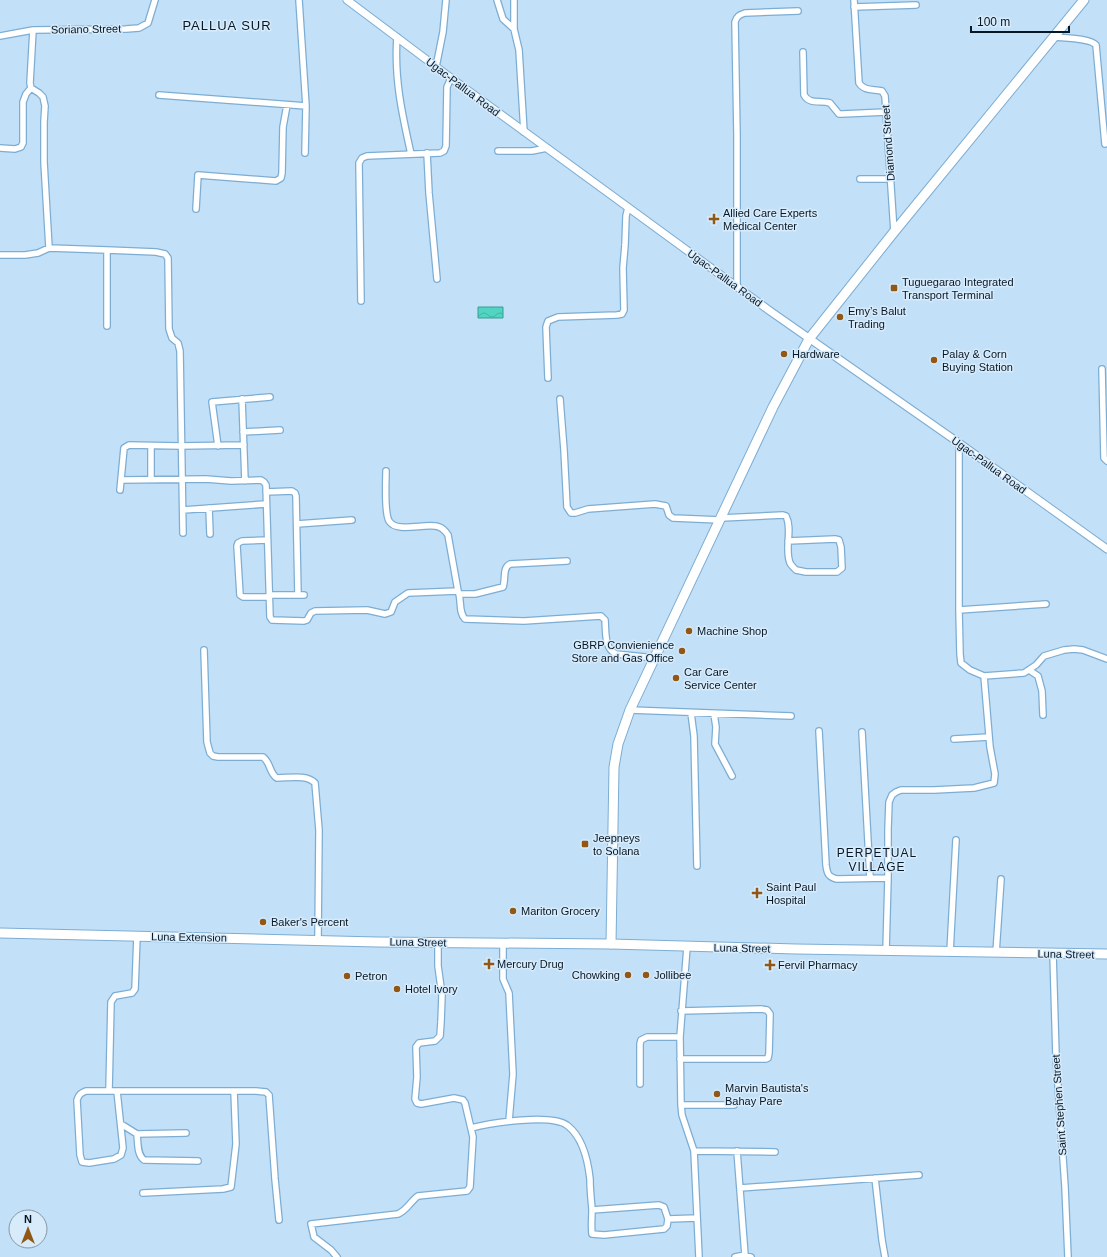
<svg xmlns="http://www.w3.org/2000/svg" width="1107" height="1257" font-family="Helvetica,sans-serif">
	<defs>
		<pattern id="water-waves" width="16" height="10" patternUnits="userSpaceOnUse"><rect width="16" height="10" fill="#51d4c2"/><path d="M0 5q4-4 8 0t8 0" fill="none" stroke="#45b5a7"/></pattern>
	</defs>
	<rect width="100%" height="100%" fill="#c2e0f7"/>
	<!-- water -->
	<path fill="url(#water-waves)" stroke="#3a9c93" d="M478,307h25v11h-25z"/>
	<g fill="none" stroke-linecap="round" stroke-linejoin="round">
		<!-- minor casing -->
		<g stroke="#7dadd3" stroke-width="8">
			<path id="minor" d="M497,0l6,19 11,10 5,21 5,82
				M514,0v29
				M854,0l5,83c5,8 14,6 23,8l3,5 9,136
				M854,7l62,-2
				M33,30l-3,53 1,5 8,5 4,4 2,9 -1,16v40l5,86
				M0,36l33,-6 93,-1 13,-1 9,-5 7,-23
				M397,37c-3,41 5,77 14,117
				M1054,37c10,1 36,1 42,8l9,99
				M803,52l1,43c6,10 16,5 26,8l9,11h3l44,-2
				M436,67l7,-35 3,-32
				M159,95l147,11 -7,-106
				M0,148l15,1 6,-2 2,-4v-41l3,-8 5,-6
				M498,151h34l15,-3
				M305,153l1,-47
				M427,153l2,40 8,86
				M860,179h30
				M196,209l2,-34 78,6 5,-3 1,-5 1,-46 4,-22
				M107,250l49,2 9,2 3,4 1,71 3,9 6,5 2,8 3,182
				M0,255h25l13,-2 11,-5 58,2v76
				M737,287v-152l-2,-113c2,-6 4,-7 10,-9l53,-2
				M361,301l-2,-138 3,-5 5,-2 73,-3 4,-2 2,-5 1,-59 4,-9
				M1102,369l2,89 3,3
				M548,378l-2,-51 2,-6 10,-4 59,-2 5,-1 2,-4 -1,-42 2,-23 1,-29 2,-8
				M242,399l3,82
				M560,399l4,51 3,57 4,6h4l13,-4 67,-5 11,2 3,9 4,3 47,2
				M243,432l37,-2
				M959,443v167l1,44 1,9 9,7 14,6 40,-3 12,-8 8,-9 20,-6 10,-1 9,1 24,9
				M151,446v33
				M218,446l-6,-44 58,-5
				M386,471c0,11 -2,41 3,50 8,13 38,1 50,6 4,1 7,5 9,8l10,56
				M121,480l85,-1 25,2 30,-1 3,2 2,3 4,132 2,3 32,1 3,-1 4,-7 4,-2 52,-1 18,4 6,-2 4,-10 13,-9 50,-2c4,9 0,21 7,28l59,2 77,-5 4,4c1,12 -1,28 11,34l38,4
				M120,490l4,-42 5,-3 51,1 64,-1
				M266,492l26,-1 3,2 1,3 2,99
				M209,508l1,26
				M183,510l83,-6
				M721,518l62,-3 3,1c7,14 -2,32 4,47 1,2 4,5 6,7l10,2h31l5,-4 -1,-21 -2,-7 -4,-1 -47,2
				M297,524l55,-4
				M267,540l-25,1 -4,2 -1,3 3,49 3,2h26
				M460,594h15l28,-7c3,-8 -1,-19 7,-23l57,-3
				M269,595h35
				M959,610l87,-6
				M204,650l3,92 3,11 3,3 5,1h45c8,6 6,16 14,21 12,0 30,-4 38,5l4,47 -1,110
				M1029,670l9,6 4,15 1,24
				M630,710l161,6
				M691,713l3,23 3,130
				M714,714l2,13 -1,17 17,32
				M819,731l7,134c1,8 2,12 11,14l51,-1
				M862,732l8,146
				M954,739l35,-2
				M503,943v36l6,14 4,81 -4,47
				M687,947l-7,90 1,68 1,10 12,36 5,106
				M886,951l2,-73v-49l1,-27 3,-7 4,-3 5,-2h33l40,-2 20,-5 1,-9 -5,-27 -6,-71
				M950,952l6,-112
				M996,953l5,-74
				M1053,954l3,102 9,131 3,70
				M680,1059h86l2,-1 1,-5 1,-39 -3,-4 -6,-1 -80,2
				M640,1084v-40l1,-4 6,-3h33
				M109,1091l2,-89 4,-6 17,-3 3,-4 2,-53
				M117,1091l6,57 -2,7 -7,4 -25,4 -7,-1 -2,-7 -3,-55c2,-6 4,-7 9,-9h170l10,1 3,3 6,84 4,41
				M681,1105h53
				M121,1124l16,10 49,-1
				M471,1128c20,-5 81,-15 97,-2 15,12 20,35 22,53 0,10 1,20 2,30 0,9 -1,17 0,25l12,1 60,-6 3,-3 1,-7
				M137,1134c1,9 0,21 7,26l54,1
				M694,1151l81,1
				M737,1151l8,104
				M875,1178l7,62 3,17
				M740,1188l179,-13
				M143,1193l80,-4 8,-2 5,-43 -2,-53
				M592,1210l67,-5 5,2 4,12 29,-1
				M337,1257l-6,-7 -17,-13 -3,-13 87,-10c9,-4 12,-12 20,-18l49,-5 3,-4 3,-50 -8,-34 -2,-3 -9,-2 -33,6 -4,-1 -2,-4 2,-22 -1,-30 3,-4 16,-2 5,-5 1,-14 1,-27 -4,-29v-23
				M735,1257l10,-2 6,2"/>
		</g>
		<!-- tertiary casing -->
		<g stroke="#7dadd3" stroke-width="9">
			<path id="tertiary" d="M347,0l104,78 319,233 189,132 148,106"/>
		</g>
		<!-- primary casing -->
		<g stroke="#7dadd3" stroke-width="11">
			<path id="primary" d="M611,944l185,5 311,5"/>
		</g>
		<!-- trunk casing -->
		<g stroke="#7dadd3" stroke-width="11">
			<path id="trunk" d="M0,933l377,9 234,2 3,-177 4,-23 12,-34 143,-303 36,-68 85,-107 190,-232"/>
		</g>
		<!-- minor -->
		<use href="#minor" stroke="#fff" stroke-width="5.5"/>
		<!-- tertiary -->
		<use href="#tertiary" stroke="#fff" stroke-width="7"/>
		<!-- primary -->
		<use href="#primary" stroke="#fff" stroke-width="9"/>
		<!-- trunk -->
		<use href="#trunk" stroke="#fff" stroke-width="9"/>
	</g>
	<!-- markers -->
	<g fill="#915715" stroke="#d8ebfb" stroke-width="1.5">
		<path d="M712 213h4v4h4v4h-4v4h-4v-4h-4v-4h4z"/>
		<rect x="890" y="284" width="8" height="8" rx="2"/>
		<circle cx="840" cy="317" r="4"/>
		<circle cx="784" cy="354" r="4"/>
		<circle cx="934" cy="360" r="4"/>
		<circle cx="689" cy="631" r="4"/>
		<circle cx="682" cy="651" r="4"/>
		<circle cx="676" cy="678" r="4"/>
		<rect x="581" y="840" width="8" height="8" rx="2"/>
		<path d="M755 887h4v4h4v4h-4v4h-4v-4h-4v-4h4z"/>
		<circle cx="513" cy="911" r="4"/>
		<circle cx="263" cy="922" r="4"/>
		<path d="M487 958h4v4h4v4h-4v4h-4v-4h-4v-4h4z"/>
		<path d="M768 959h4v4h4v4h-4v4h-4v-4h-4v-4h4z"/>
		<circle cx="628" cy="975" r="4"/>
		<circle cx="646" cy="975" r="4"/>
		<circle cx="347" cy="976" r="4"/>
		<circle cx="397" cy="989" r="4"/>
		<circle cx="717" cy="1094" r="4"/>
	</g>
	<g text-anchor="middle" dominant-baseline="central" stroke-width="3" stroke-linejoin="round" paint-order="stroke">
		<!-- street labels -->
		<g font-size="11" fill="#061826" stroke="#d8ebfb">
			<text transform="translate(86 29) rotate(-1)">Soriano Street</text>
			<text transform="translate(463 87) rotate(37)">Ugac-Pallua Road</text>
			<text transform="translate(888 143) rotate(-94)">Diamond Street</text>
			<text transform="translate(725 278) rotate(36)">Ugac-Pallua Road</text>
			<text transform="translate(989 465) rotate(36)">Ugac-Pallua Road</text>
			<text transform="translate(189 937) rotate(1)">Luna Extension</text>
			<text transform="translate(418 942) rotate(1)">Luna Street</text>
			<text transform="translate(742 948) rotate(1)">Luna Street</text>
			<text transform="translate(1066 954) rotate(1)">Luna Street</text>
			<text transform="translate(1059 1105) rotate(-94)">Saint Stephen Street</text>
		</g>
		<!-- poi labels -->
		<g font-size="11" fill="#061826" stroke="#d8ebfb" text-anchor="start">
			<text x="723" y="213">Allied Care Experts<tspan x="723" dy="13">Medical Center</tspan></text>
			<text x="902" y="282">Tuguegarao Integrated<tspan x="902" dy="13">Transport Terminal</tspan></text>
			<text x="848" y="311">Emy’s Balut<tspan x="848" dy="13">Trading</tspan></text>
			<text x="792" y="354">Hardware</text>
			<text x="942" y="354">Palay &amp; Corn<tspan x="942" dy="13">Buying Station</tspan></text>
			<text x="697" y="631">Machine Shop</text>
			<text x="674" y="645" text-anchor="end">GBRP Convienience<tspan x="674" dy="13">Store and Gas Office</tspan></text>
			<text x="684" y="672">Car Care<tspan x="684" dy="13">Service Center</tspan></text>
			<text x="593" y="838">Jeepneys<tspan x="593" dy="13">to Solana</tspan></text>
			<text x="766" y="887">Saint Paul<tspan x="766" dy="13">Hospital</tspan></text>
			<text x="521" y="911">Mariton Grocery</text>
			<text x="271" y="922">Baker's Percent</text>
			<text x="497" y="964">Mercury Drug</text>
			<text x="778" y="965">Fervil Pharmacy</text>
			<text x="620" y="975" text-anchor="end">Chowking</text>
			<text x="654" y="975">Jollibee</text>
			<text x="355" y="976">Petron</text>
			<text x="405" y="989">Hotel Ivory</text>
			<text x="725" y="1088">Marvin Bautista's<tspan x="725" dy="13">Bahay Pare</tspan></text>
		</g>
		<!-- neighbourhood labels -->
		<g font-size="12" letter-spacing="1" fill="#061826" stroke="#d8ebfb">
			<text x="877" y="853">PERPETUAL<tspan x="877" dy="14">VILLAGE</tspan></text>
		</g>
		<!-- quarter labels -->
		<g font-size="13" letter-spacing="1" fill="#061826" stroke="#d8ebfb">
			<text x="227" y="25">PALLUA SUR</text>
		</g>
	</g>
	<!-- north arrow -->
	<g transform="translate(28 1229)"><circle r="19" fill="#d8ebfb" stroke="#8497a6"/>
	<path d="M0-3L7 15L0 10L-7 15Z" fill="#915715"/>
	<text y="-6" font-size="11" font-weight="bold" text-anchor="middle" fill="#061826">N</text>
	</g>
	<!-- scale -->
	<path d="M971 26v6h98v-6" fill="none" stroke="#061826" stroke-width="2"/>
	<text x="977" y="26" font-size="12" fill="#061826" stroke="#d8ebfb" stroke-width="3" paint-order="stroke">100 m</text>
</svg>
